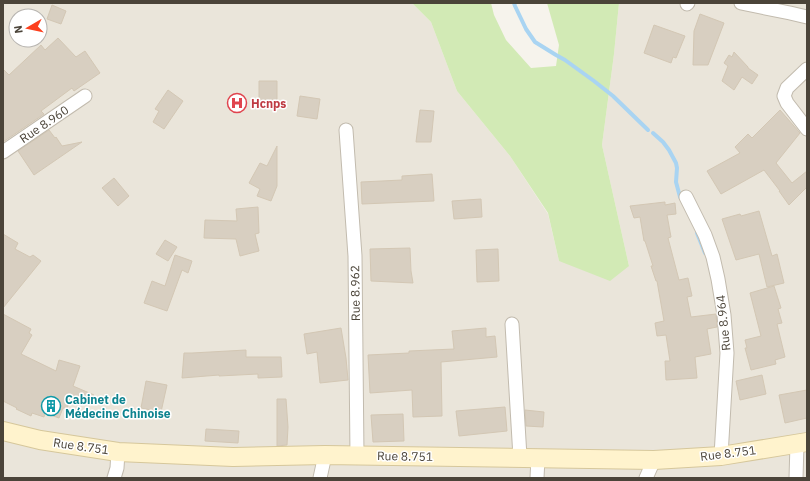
<svg xmlns="http://www.w3.org/2000/svg" width="810" height="481" font-family="'IBM Plex Sans',sans-serif">
	<rect width="100%" height="100%" fill="#f6f3ec"/>
	<!-- residential -->
	<path fill="#eae5da" fill-rule="evenodd" d="M3,3h409l19,19 26,69 53,65 38,58 11,47 70,5 -27,-121 12,-91 5,-51h188v475h-804zM16,16h24v24h-24z"/>
	<!-- green -->
	<path fill="#d2eab5" d="M412,3h79l3,12 12,25 25,28 25,-2 3,-21 -12,-42h72l-5,51 -12,91 27,121 -19,15 -51,-20 -11,-48 -38,-57 -53,-65 -26,-69z"/>
	<g fill="none" stroke-linecap="round" stroke-linejoin="round">
		<!-- stream -->
		<path stroke="#a9d4f2" stroke-width="4" d="M514,3l1,3 11,23 9,13 21,13 9,5 29,21 19,15 35,34
			M653,133l10,9 6,8 7,13 1,5 -1,14 4,15
			M697,233l8,20"/>
	</g>
	<!-- building -->
	<path fill="#d8cfc1" stroke="#d3c7b4" d="M52,5l14,6 -5,13 -14,-5z
		M700,14l24,9 -16,42h-15l1,-34z
		M654,25l31,11 -9,22 -3,-1 -2,6 -27,-10z
		M58,38l18,19 9,-6 15,22 -26,18 -2,-3 -31,23 3,3 -41,28v-73l6,6 32,-30 4,5z
		M734,52l14,15v1l10,7 -6,9 -10,-7 -8,13 -12,-9 6,-15 -4,-3 5,-8 3,2z
		M259,81h18v20h-18z
		M168,90l15,11 -19,28 -11,-7 6,-11 -4,-2z
		M300,96l20,3 -3,20 -20,-3z
		M420,110l14,1 -3,31h-15z
		M780,110l20,23 -24,30 16,20 15,-12v16l-18,18 -10,-14h1l-16,-21 -43,24 -14,-23 33,-18 -5,-6 13,-13 4,4z
		M49,130l6,8 1,-1 6,9 20,-4 -48,33 -16,-24z
		M277,146v40l-6,15 -14,-5 3,-7 -11,-6 11,-20 7,3z
		M432,174l2,27 -72,3 -1,-22 41,-2v-4z
		M114,178l15,18 -11,10 -16,-18z
		M481,199l1,18 -28,2 -2,-18z
		M665,202v3l10,-2 1,11 -9,1 4,22 -3,1 11,42 9,-2 4,18 -5,1 4,20 25,-3 1,13 -10,2 4,25 -16,3 2,21 -31,2 -1,-19h5l-4,-26 -9,1 -2,-13 9,-2 -7,-40h-1l-5,-15h2l-8,-25h-1l-4,-24 -6,1 -4,-12z
		M258,207l1,26 -4,1 4,17 -19,5 -4,-17 -32,-1 1,-18 32,1 -1,-12z
		M759,211l13,45 5,-2 7,29 -17,4 -8,-33 -23,6 -14,-41 18,-5 1,2z
		M3,234l15,9 -3,6 15,8 3,-2 8,6 -38,47z
		M165,240l12,7 -9,14 -12,-7z
		M410,248l1,23 2,12 -42,-2 -1,-32z
		M498,249l1,32 -22,1 -1,-32z
		M175,255l17,6 -4,12 -6,-3 -15,41 -23,-8 8,-22 13,5z
		M774,286l7,22 -3,1 4,14 -5,1 8,33 -10,3 1,4 -25,6 -6,-22h2l-2,-8 16,-4 -11,-43z
		M3,314l28,15 -2,4 3,2 -11,19 35,17 3,-11 21,6 -7,20 21,9 -4,8 -19,-7 -4,13 -4,-1 -4,10 -14,-5 -1,4 -12,-4 -1,3 -15,-7 1,-1 -14,-7z
		M341,328l5,30 2,22 -28,3 -3,-31 -10,2 -3,-20z
		M486,328v9l9,-1 2,21 -56,5 1,54 -29,1 -1,-27 -42,3 -2,-38 41,-2v-2l45,-2 -2,-18z
		M246,350v7h35l1,20 -24,1v-4l-39,2v-1l-37,3 2,-25h8z
		M762,375l4,19 -26,6 -4,-19z
		M146,381l21,4 -6,27 -20,-4z
		M807,390v28l-22,5 -6,-28z
		M277,399h9l2,28 -1,18 -10,1z
		M505,407l2,24 -48,5 -3,-25z
		M525,410l19,2 -1,15 -17,-1z
		M403,414l1,27 -31,1 -2,-27z
		M206,429l33,2 -1,12 -33,-2z"/>
	<g fill="none" stroke-linecap="round" stroke-linejoin="round">
		<!-- street casing -->
		<g stroke="#c2bbae" stroke-width="15">
			<path id="street" d="M741,3l49,10 17,4
				M687,4l1,-1
				M807,69l-20,19 -3,8 3,7 20,26
				M346,130l9,126 2,200
				M3,152l82,-56
				M686,197l19,38 8,22 5,22 6,36 3,38 -6,103
				M512,324l8,133
				M114,478l3,-10 1,-16
				M320,478l5,-23
				M537,478l1,-20
				M646,478l8,-18
				M796,478l1,-34"/>
		</g>
		<!-- secondary casing -->
		<g stroke="#d6c79b" stroke-width="20">
			<path id="secondary" d="M3,431l37,9 78,12 115,5 92,-2 329,5 67,-4 86,-14"/>
		</g>
		<!-- street -->
		<use href="#street" stroke="#fff" stroke-width="13"/>
		<!-- secondary -->
		<use href="#secondary" stroke="#fff3cd" stroke-width="18"/>
	</g>
	<!-- icons -->
	<defs>
		<g id="hospital-ring" transform="scale(1)"><circle r="9.5" fill="#fff" stroke="#e0444e" stroke-width="1.5"/><path d="M-5-5h3v3.5h4V-5h3V5h-3V1.5h-4V5h-3Z" fill="#e0444e"/></g>
		<g id="building-ring" transform="scale(1)"><circle r="9.5" fill="#fff" stroke="#0f9aa8" stroke-width="1.5"/><path d="M-4-6H4V6H1V3H-1V6H-4ZM-2.5-4.3h1.7v1.8h-1.7ZM.8-4.3h1.7v1.8H.8ZM-2.5-1h1.7V.8h-1.7ZM.8-1h1.7V.8H.8Z" fill="#0f9aa8"/></g>
	</defs>
	<g fill-rule="evenodd">
		<use href="#hospital-ring" x="237" y="103"/>
		<use href="#building-ring" x="51" y="406"/>
	</g>
	<g text-anchor="middle" dominant-baseline="central" stroke-width="3" stroke-linejoin="round" paint-order="stroke">
		<!-- health labels -->
		<g font-size="12" font-weight="bold" fill="#be3a42" stroke="#fff" text-anchor="start">
			<text x="251" y="103">Hcnps</text>
		</g>
		<!-- street labels -->
		<g font-size="12" fill="#4b4439" stroke="#fff">
			<text transform="translate(44 124) rotate(-34)">Rue 8.960</text>
			<text transform="translate(355 293) rotate(-91)">Rue 8.962</text>
			<text transform="translate(723 323) rotate(-96)">Rue 8.964</text>
			<text transform="translate(81 446) rotate(8)">Rue 8.751</text>
			<text transform="translate(728 453) rotate(-7)">Rue 8.751</text>
			<text transform="translate(405 456) rotate(1)">Rue 8.751</text>
		</g>
		<!-- culture labels -->
		<g font-size="12" font-weight="bold" fill="#0d838f" stroke="#fff" text-anchor="start">
			<text x="65" y="399">Cabinet de<tspan x="65" dy="14">Médecine Chinoise</tspan></text>
		</g>
	</g>
	<!-- border -->
	<rect width="810" height="481" fill="none" stroke="#4b4439" stroke-width="8"/>
	<!-- north arrow -->
	<g transform="translate(28 28) rotate(261)"><circle r="19" fill="#ffffff" stroke="#b7b4b0"/>
	<path d="M0-3L7 15L0 10L-7 15Z" fill="#fc3f1d"/>
	<text y="-6" font-size="11" font-weight="bold" text-anchor="middle" fill="#4b4439">N</text>
	</g>
</svg>
